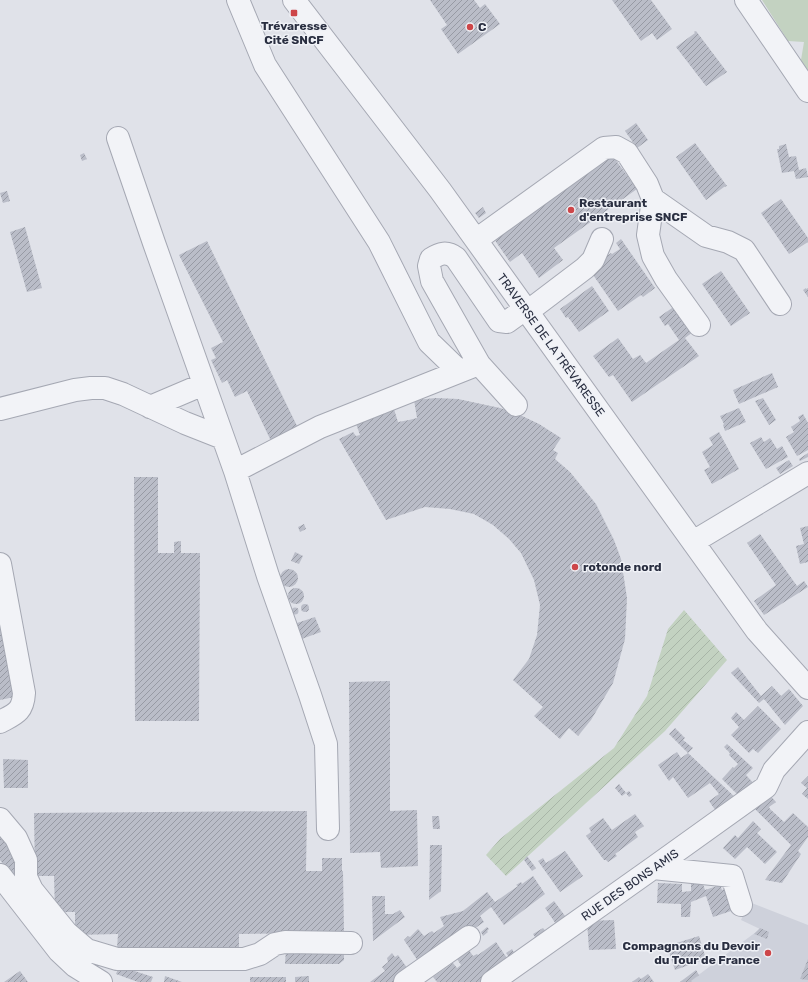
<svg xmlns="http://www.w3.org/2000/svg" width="808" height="982" font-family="Rubik,sans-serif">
	<defs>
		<pattern id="garden-furrows" width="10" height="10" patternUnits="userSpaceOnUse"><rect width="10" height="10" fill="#c3d2c1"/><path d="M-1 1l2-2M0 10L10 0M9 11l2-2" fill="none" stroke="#a8b5a7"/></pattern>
		<pattern id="building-hatch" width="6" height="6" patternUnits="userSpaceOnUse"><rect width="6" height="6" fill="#babdc8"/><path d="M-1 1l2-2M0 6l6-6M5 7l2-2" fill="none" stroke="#979aa4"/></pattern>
	</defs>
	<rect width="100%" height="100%" fill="#e0e2e9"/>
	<!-- built -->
	<path fill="#ced1db" d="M749,902l59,23v57h-119l71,-53 -19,-9z"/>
	<!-- park -->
	<path fill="#c3d2c1" d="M762,0h46v72l-7,-12 3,-18 -16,-1z"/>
	<!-- garden -->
	<path fill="url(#garden-furrows)" d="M684,610l43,50 -62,71 -159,145 -20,-21 14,-16 114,-91 33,-52 21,-67z"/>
	<!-- building -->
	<path fill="url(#building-hatch)" d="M430,0h44l6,8 5,-4 15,20 -42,30 -17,-25 6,-4z
		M612,0h39l21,29 -15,11 -5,-7 -11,8z
		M696,31l31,41 -21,14 -30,-39 19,-14 -1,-1z
		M636,123l12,17 -11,8 -12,-17z
		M695,143l32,43 -3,1 -18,13 -30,-43z
		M786,144l3,13 7,-1 3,14 7,-2 2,9 -12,2 -2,-8 -12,2 -5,-24h2v-3z
		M84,153l3,6 -5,2 -2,-6z
		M612,155l25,34 -83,59 9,12 -24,18 -17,-25 -12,9 -14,-20 -1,-3z
		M7,191l3,10 -7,2 -3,-10z
		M781,199l27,39v4l-19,12 -28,-41z
		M483,207l3,6 -7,5 -4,-5z
		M25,227l17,61 -15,4 -17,-60z
		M621,239l34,49 -12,9 -2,-2 -23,16 -29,-42 22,-16 1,1 8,-5 -4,-6z
		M207,241l91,187 -27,13 -24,-50 -12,6 -8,-17 -5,3 -11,-23 5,-2 -5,-10 12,-6 -44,-87z
		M721,271l29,42 -19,13 -29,-42z
		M592,286l17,25 -30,21 -11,-15 -2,1 -6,-9z
		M806,288v1l2,-1v9l-5,-7z
		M675,306l18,26 -8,6 14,18 -67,46 -19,-27 -4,2 -16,-21 25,-18 15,21 7,-4 6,8 33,-23 -11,-16 -3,2 -6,-9z
		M772,373l6,14 -39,17 -6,-14z
		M436,398l22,1 42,9 20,7 19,9 22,14 -8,12 5,3 -3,6 15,13 26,32 18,36 7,19 6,39 -2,41 -12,44 -22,37 -13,16 -9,-8 -9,11 -26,-23 9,-9 -30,-27 16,-21 8,-24 3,-30 -6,-25 -13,-27 -12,-14 -16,-14 -19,-11 -24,-5 -25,-2 -39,13 -47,-81 14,-7 3,4 4,-1 -6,-17 39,-12 5,16 11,-2 8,-2 -3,-18z
		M763,398l13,22 -7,5 -14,-24z
		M739,408l7,14 -21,9 -2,-6 1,-1 -4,-8z
		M803,414l5,9v27l-11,6 -11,-19 8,-5 -3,-5 9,-6 -2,-4z
		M719,432l20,37 -27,15 -8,-14 6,-3 -8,-15 11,-7 -4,-7z
		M761,437l3,5 6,-4 7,11 5,-3 6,11 -22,12 -16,-26z
		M808,453v4l-8,4 -1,-2z
		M789,460l4,6 -13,8 -4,-6z
		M134,477h24v76h16v-11l7,-1v12h19l-1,168h-64z
		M304,524l2,5 -6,3 -2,-5z
		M808,526v36l-8,2 -4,-18 8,-2 -4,-16z
		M760,534l37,52 7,-5 4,6 -44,28 -10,-14 22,-16 -29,-42z
		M295,552l8,4 -4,8 -8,-3z
		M280 578a9 9 0 1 1 18 0a9 9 0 1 1-18 0Z
		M288 596a8 8 0 1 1 16 0a8 8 0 1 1-16 0Z
		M301 608a4 4 0 1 1 8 0a4 4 0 1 1-8 0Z
		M0,605l19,91 -19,4z
		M291.5 611a3.5 3.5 0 1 1 7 0a3.5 3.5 0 1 1-7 0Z
		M315,617l6,15 -25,9 -5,-16z
		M738,667l23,29 11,-10 9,10 8,-7 14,17 -18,19 -21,-26 -5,4 -28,-30z
		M390,681v130l27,-1 1,56 -37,2 -1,-16 -30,1 -1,-171z
		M758,706l23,23 -23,24 -5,-4 -4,4 -18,-18 8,-8 -8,-9 5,-6 8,8z
		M675,728l10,10 -2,2 10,8 -5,5 -19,-19z
		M727,744l26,24 -7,7 11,12 -16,11 -19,-19 11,-12 1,1 4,-4 -9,-9 1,-2 -6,-6z
		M677,752l4,6 7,-5 50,47 -20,14 -9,-13 10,-7 -9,-11 -22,15 -15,-21 -4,4 -11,-16z
		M3,759l25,1v28h-24z
		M808,776v23l-6,-5 5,-6 -6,-5z
		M619,784l7,9 -4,3 -7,-8z
		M629,791l3,4 -3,2 -3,-4z
		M768,793l8,9 -7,5 1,2 14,13 9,-9 15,14v10l-10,14 3,3 -19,29 -17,-3 26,-35 -40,-40z
		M307,811l-1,60h16v-13h20v13h1l1,62 -105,1v13h-22l1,4 -101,-3 1,-14 -43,1v-23h-20l-1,-36h-19l-1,-63z
		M635,814l9,12 -9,6 3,5 -23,17 2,2 -9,6 -2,-2h-2l-18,-24 5,-4 -2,-4 14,-10 9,12z
		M432,816h7l1,13h-7z
		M753,821l8,8 -4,4 20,19 -12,12 -18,-17 -12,12 -12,-11 12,-13 3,3z
		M0,836l20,27v9l-7,5 -13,-17z
		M430,845h12l-1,46 -12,9z
		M565,851l18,25 -23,16 -22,-31 5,-3 3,5z
		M527,856l9,12 -4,3 -8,-11z
		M533,876l12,18 -41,31 -13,-18 -11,9 4,6 -39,27 -27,12 -14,-21 4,-4 2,1 8,-8 6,7 8,-5 2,2 10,-7 -4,-9 23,-6 24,-19 8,10 23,-16 -2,-1 5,-3 1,2z
		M702,881l3,9 15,-5 2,5 5,-2 7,22 -21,7 -7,-21 -15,6 -1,15h-9v-13l-24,-1 1,-20 24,1v8l9,-1v-7z
		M372,896h13v18h8l7,-4 5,7 -32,24z
		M554,901l14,19 -10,7 -13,-19z
		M614,920l2,29 -27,1 -2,-29z
		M487,927l2,2 -2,2 1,1 -5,4 -2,-4z
		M543,928l5,6 -10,7 -5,-7z
		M760,928l9,4 -2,7 -13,-5z
		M699,936l7,23 -31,11 -8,-24z
		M496,942l13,19 -29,21h-43l-4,-5 20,-14 4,5 4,-3 -4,-6 12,-9 4,6 4,-2 1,1z
		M286,949h58v11l-5,4h-54z
		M512,949l4,7 -5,4 -5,-7z
		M392,953l3,4 3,-2 12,17 -4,1 -12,9h-24l15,-11 -3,-4 6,-5 -1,-4z
		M808,959v21l-8,-1z
		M119,966l34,11 -2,5h-13l-22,-8z
		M696,970l3,5 -8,6 1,1h-12z
		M20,971l8,11h-24z
		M648,974l6,8h-22l7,-5 2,2z
		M165,976l17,6h-18z
		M309,976v6h-14v-5z
		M250,977h36v5h-36z"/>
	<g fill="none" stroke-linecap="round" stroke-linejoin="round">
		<!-- minor casing -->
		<g stroke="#a5a8b3" stroke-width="24">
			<path id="minor" d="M238,0l27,65 114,177 50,100 30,29
				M294,0l146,190 317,441 51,57
				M746,0l62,91
				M118,138l36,105 81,228 33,105 42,119 16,49 2,85
				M653,199l53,37 22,6 16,8 36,54
				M476,240l128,-92 12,-1 11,6 20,31 6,15 -5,36 5,21 13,23 33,46
				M527,312l58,-44 8,-8 9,-21
				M516,405l-37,-41 -47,-83 -3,-15 2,-7c9,-6 16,-8 25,-1l43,63 8,1 18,-13
				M150,407l54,-23
				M0,409l75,-19 16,-2h14l18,6 62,29 38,15
				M235,471l85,-44 151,-60
				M693,542l115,-69
				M0,564l24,129c-1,19 -9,21 -24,29
				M0,819l16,19 10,22v17l6,13 34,42 21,18 30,9h127l16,-5 15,-10 10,-2 66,1
				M653,868l79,8 9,29
				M0,875l59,76 16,15 26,16
				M405,982l64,-45
				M492,982l161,-114 113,-81 8,-17 34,-38"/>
		</g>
		<!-- minor -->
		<use href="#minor" stroke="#f2f3f7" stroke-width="22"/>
	</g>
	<!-- markers -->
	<g fill="#cd4649" stroke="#eff1f6" stroke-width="1.5">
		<rect x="290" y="9" width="8" height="8" rx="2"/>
		<circle cx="470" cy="27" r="4"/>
		<circle cx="571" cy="210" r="4"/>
		<circle cx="575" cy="567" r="4"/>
		<circle cx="768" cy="953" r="4"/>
	</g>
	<g text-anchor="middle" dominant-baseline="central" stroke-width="3" stroke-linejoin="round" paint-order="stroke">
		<!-- poi labels -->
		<g font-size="12" font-weight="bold" fill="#292e40" stroke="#eff1f6" text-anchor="start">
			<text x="294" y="26" text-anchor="middle">Trévaresse<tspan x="294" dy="14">Cité SNCF</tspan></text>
			<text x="478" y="27">C</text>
			<text x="579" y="203">Restaurant<tspan x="579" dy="14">d'entreprise SNCF</tspan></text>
			<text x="583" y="567">rotonde nord</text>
			<text x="760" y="946" text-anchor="end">Compagnons du Devoir<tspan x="760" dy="14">du Tour de France</tspan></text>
		</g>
		<!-- street labels -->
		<g font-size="12" fill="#292e40" stroke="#eff1f6">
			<text transform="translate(551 345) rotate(54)">TRAVERSE DE LA TRÉVARESSE</text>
			<text transform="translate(630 885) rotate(-35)">RUE DES BONS AMIS</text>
		</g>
	</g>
</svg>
